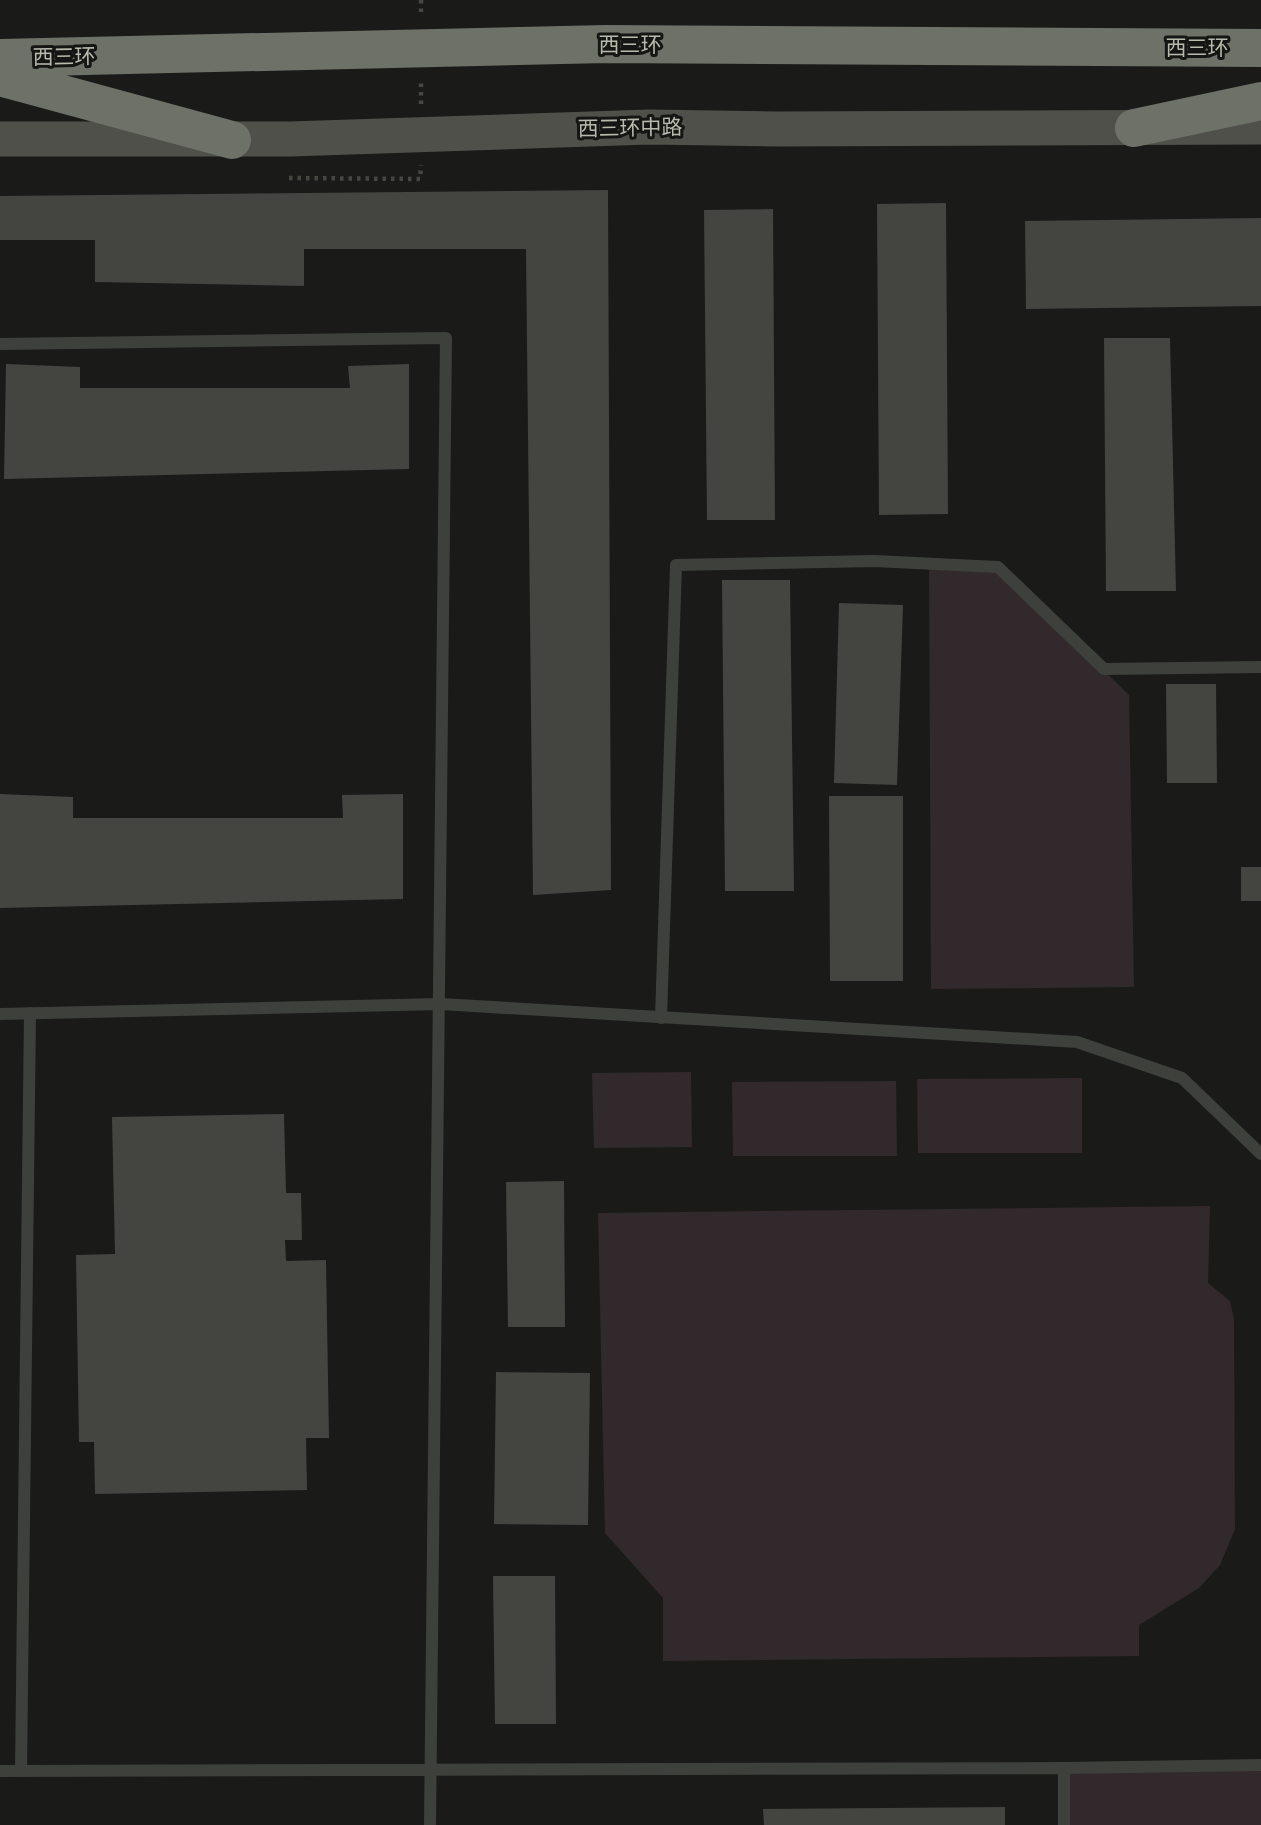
<svg xmlns="http://www.w3.org/2000/svg" width="1261" height="1825" font-family="Signika,'Noto Sans SC',sans-serif">
	<rect width="100%" height="100%" fill="#1a1b19"/>
	<!-- green -->
	<path fill="#32292d" d="M929,563l69,4 131,128 5,292 -203,2z
		M691,1072l1,75 -98,1 -2,-75z
		M1082,1078v75h-164l-1,-74z
		M896,1081l1,75h-164l-1,-74z
		M1210,1206l-2,77 22,18 4,19 1,209 -15,36 -21,23 -60,37v31l-476,5v-63l-58,-65 -7,-320z
		M1261,1765v60h-197v-57z"/>
	<!-- building -->
	<path fill="#444541" d="M608,190l3,700 -78,5 -7,-646h-222v37l-209,-4v-42h-95v-44z
		M946,203l2,311 -69,1 -2,-311z
		M773,209l2,311h-68l-3,-310z
		M1261,218v88l-235,3 -1,-88z
		M1104,338h66l6,253h-70z
		M6,364l74,3v21h270l-2,-22 61,-2v105l-405,10z
		M722,580h68l4,311h-69z
		M839,603l64,2 -6,180 -63,-2z
		M1166,684h50l1,99h-50z
		M0,794l73,3v21h270l-1,-23 61,-1v105l-403,9z
		M829,796h74v185h-73z
		M1241,867h20v34h-20z
		M284,1114l2,79h15l1,47h-17l1,21 40,-1 3,178h-23l1,52 -212,4 -1,-52h-15l-3,-187 39,-1 -3,-137z
		M564,1181l1,146h-57l-2,-145z
		M496,1372l94,1 -2,152 -94,-1z
		M493,1576h62l1,148h-61z
		M1005,1807v18h-241l-1,-16z"/>
	<g fill="none" stroke-linecap="round" stroke-linejoin="round">
		<!-- path -->
		<path stroke="#454741" stroke-width="4.5" stroke-dasharray="3.5 5" stroke-linecap="butt" d="M421,0v13
			M421,104v-23
			M289,178l131,1 1,-14"/>
		<!-- lane -->
		<path stroke="#3e403b" stroke-width="12" d="M0,344l446,-6 -16,1487
			M0,1014l441,-10 636,38 105,36 79,76
			M661,1018l15,-453 198,-4 124,6 106,102 157,-2
			M0,1771l1064,-3 197,-3
			M21,1771l9,-758
			M1064,1825v-57"/>
		<!-- secondary -->
		<path stroke="#4e5049" stroke-width="35" d="M0,139h290l359,-12 129,2 483,-2"/>
		<!-- highway -->
		<path stroke="#6e7167" stroke-width="38" d="M0,58l606,-14 655,4
			M0,77l232,63
			M1134,128l127,-27"/>
	</g>
	<g text-anchor="middle" dominant-baseline="central" stroke-width="6" stroke-linejoin="round" paint-order="stroke">
		<!-- street labels -->
		<g font-size="21" fill="#b7baad" stroke="#151614">
			<text x="630" y="45">西三环</text>
			<text x="1197" y="48">西三环</text>
			<text transform="translate(64 57) rotate(-1)">西三环</text>
			<text transform="translate(630 128) rotate(-1)">西三环中路</text>
		</g>
	</g>
</svg>
